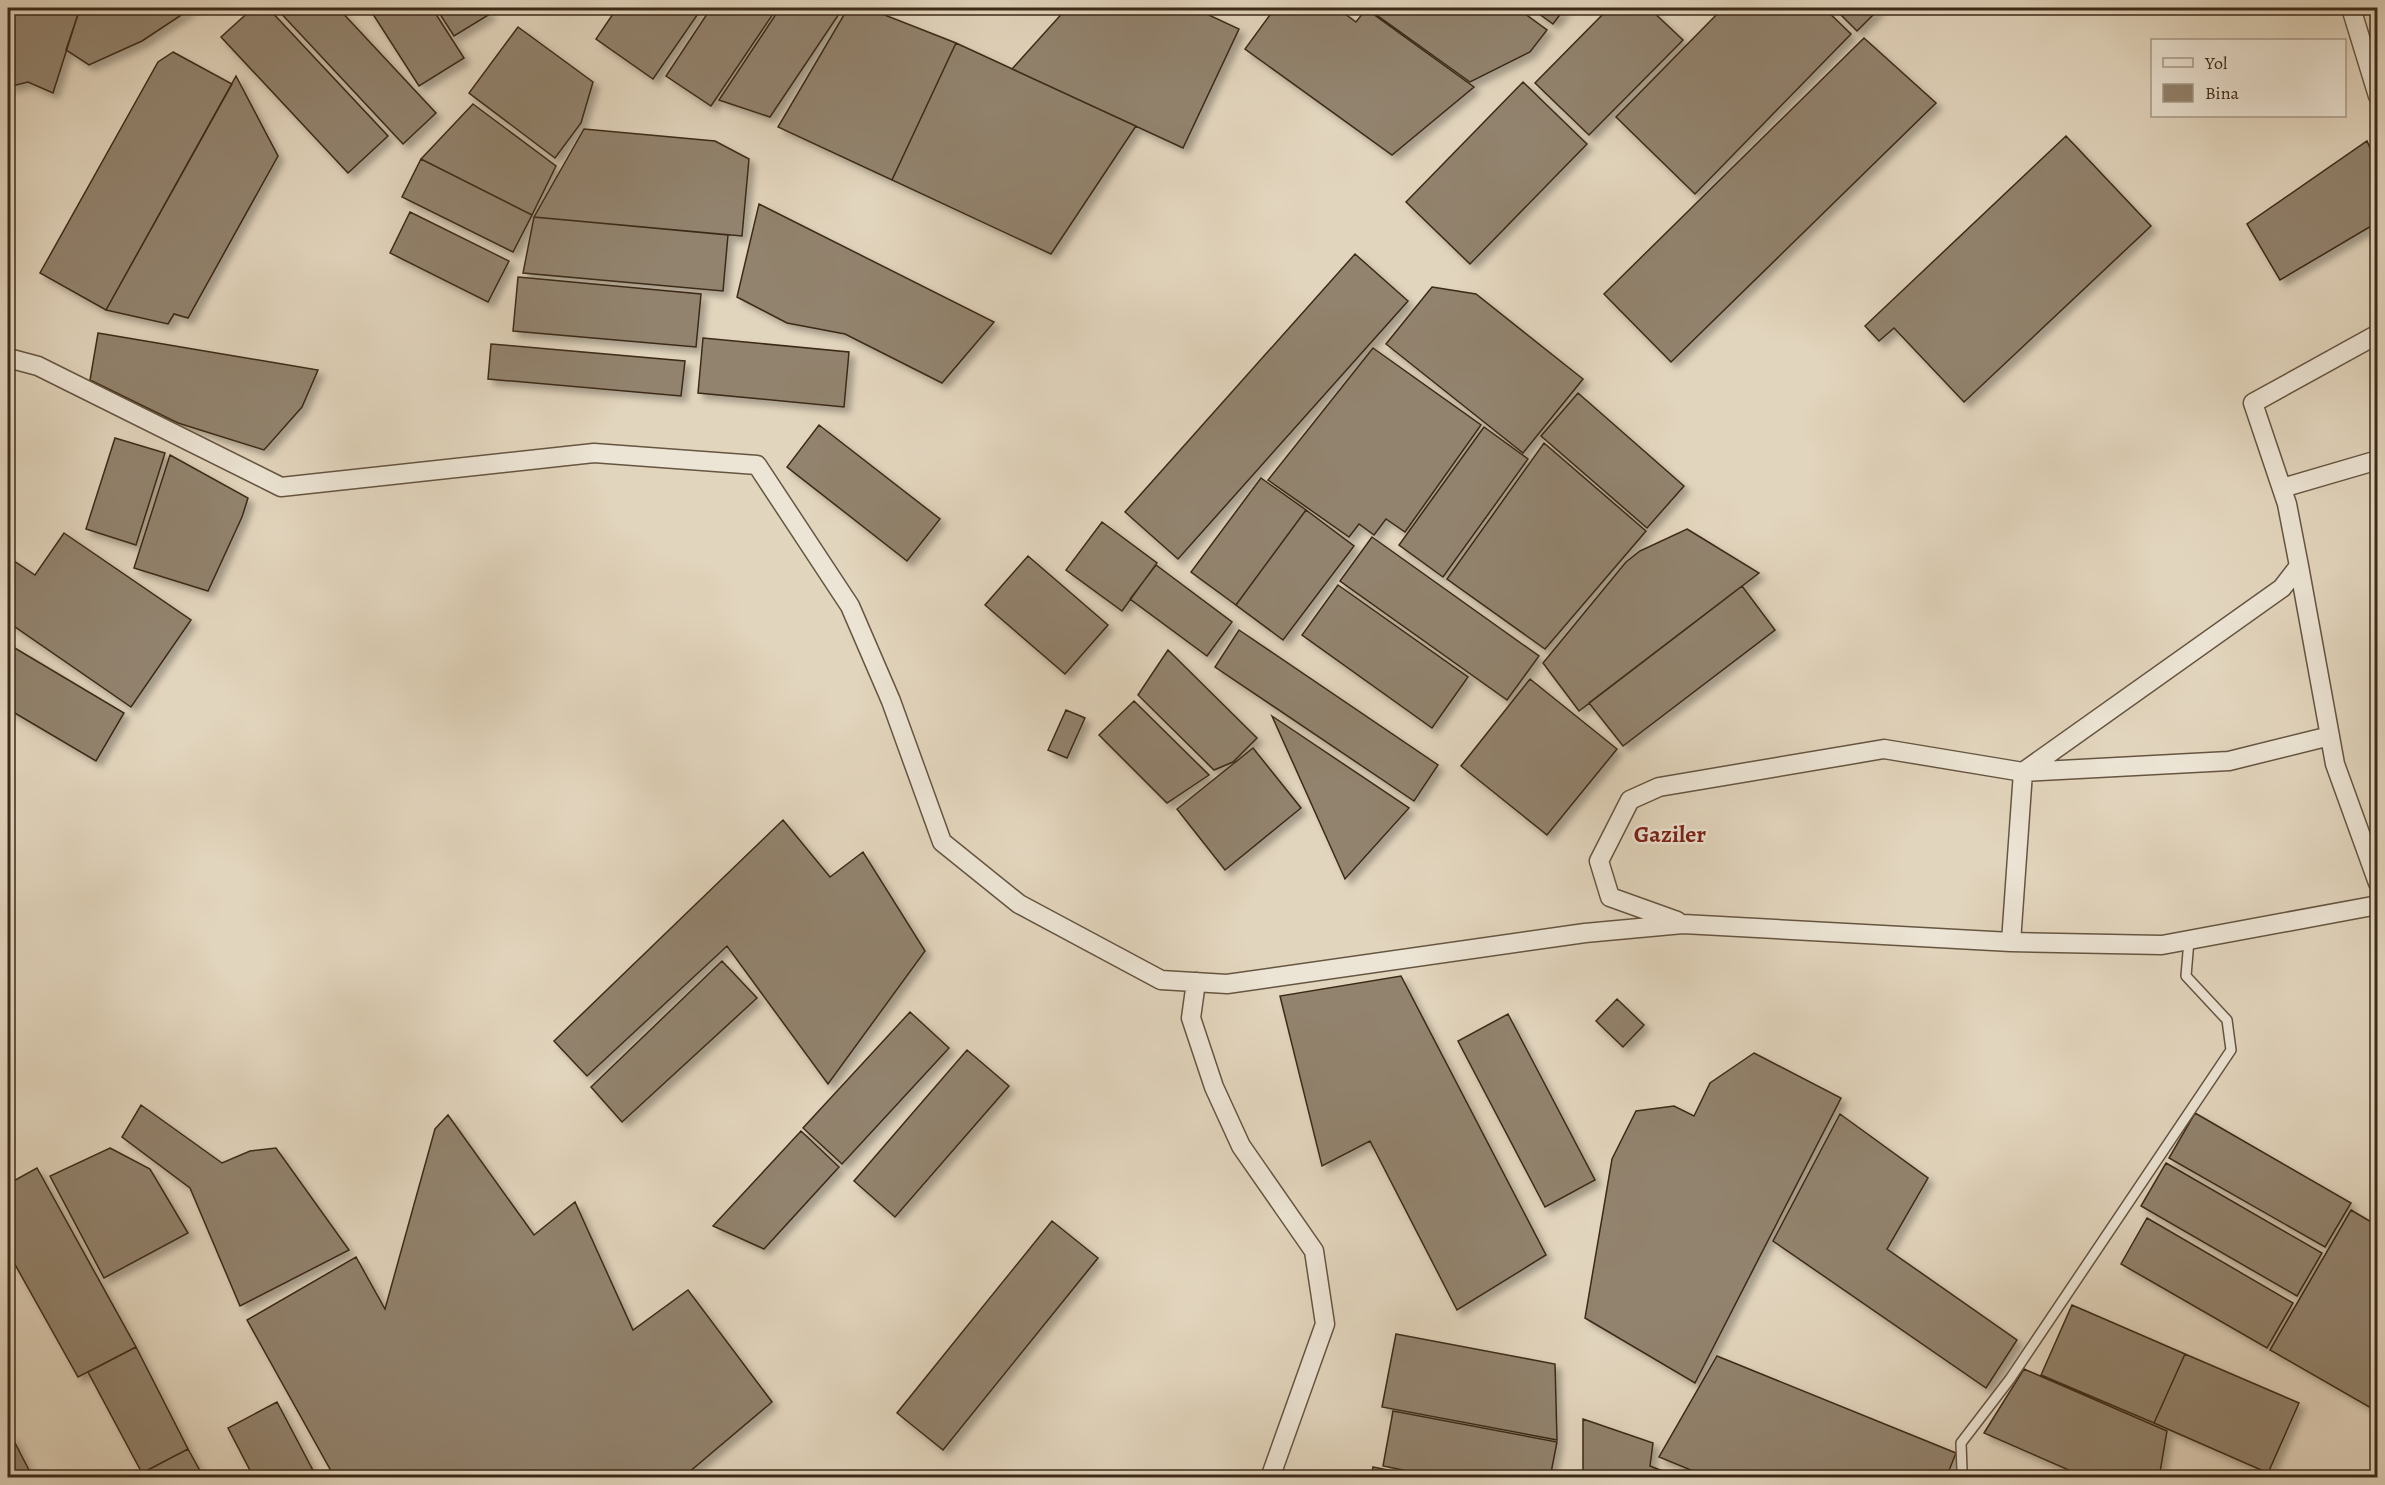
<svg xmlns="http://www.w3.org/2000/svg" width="2385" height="1485" font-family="Alegreya,serif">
	<defs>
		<filter id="shadow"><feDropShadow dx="5.5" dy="5.5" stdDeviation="3" flood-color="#0004"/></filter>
	</defs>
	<rect width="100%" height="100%" fill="#e2d5bd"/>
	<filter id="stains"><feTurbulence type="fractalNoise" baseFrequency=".00333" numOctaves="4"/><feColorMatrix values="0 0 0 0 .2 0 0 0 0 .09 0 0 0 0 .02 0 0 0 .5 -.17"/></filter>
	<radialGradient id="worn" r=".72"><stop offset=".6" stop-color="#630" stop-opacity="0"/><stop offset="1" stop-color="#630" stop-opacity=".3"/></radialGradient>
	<!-- building -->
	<path fill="#92836e" stroke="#3c2a18" stroke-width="1.5" filter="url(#shadow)" d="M8,8h72l-27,85 -25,-11 -20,5z
		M80,8h112l-50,33 -53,24 -23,-15z
		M253,8h15l120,128 -40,37 -127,-136z
		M276,8h62l98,105 -33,31z
		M369,8h63l32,50 -45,28z
		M436,8h50l4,6 -36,22z
		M617,8h85l-49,71 -57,-40z
		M711,8h66l-66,98 -45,-30z
		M780,8h63l-73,109 -51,-17z
		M848,8h19l89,35 -64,137 -114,-53z
		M1067,8h127l45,21 -56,119 -171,-79z
		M1275,8h62l19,14 10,-13 108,78 -82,68 -147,-106z
		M1367,8h150l30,22 -17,22 -60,30z
		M1531,8h34l-12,16z
		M1609,8h40l34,32 -94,95 -54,-52z
		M1723,8h101l27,26 -156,160 -79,-77z
		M1834,8h46l-23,23z
		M518,27l75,55 -12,41 -26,35 -86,-65z
		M1864,38l72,65 -265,259 -67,-68z
		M956,43l180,83 -85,128 -159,-74z
		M173,52l59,32 -126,226 -66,-37 118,-211z
		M236,76l42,80 -90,162 -14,-4 -6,10 -62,-14z
		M1523,82l64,62 -117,120 -64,-62z
		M473,104l83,62 -24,49 -111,-56z
		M584,129l131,12 34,18 -7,77 -208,-19z
		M2066,136l85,90 -187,176 -70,-74 -15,13 -14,-15z
		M2367,141l11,25v56l-98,58 -33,-56z
		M421,159l111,56 -19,37 -111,-55z
		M759,204l235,118 -52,61 -97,-49 -58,-11 -50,-26z
		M410,212l99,49 -21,41 -98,-49z
		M534,217l194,18 -5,56 -200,-18z
		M1355,254l53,47 -230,258 -53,-47z
		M518,277l183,17 -5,53 -183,-16z
		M1432,287l44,7 107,85 -60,74 -137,-109z
		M98,333l220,37 -16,37 -38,43 -86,-27 -88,-43z
		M703,338l146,14 -5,55 -146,-14z
		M491,344l194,17 -4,35 -193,-17z
		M1373,348l108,77 -76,107 -19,-13 -12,16 -15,-11 -10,13 -81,-57z
		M1578,393l106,93 -37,42 -106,-92z
		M819,425l121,94 -33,42 -120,-94z
		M1484,427l44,32 -85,118 -44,-32z
		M115,438l50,15 -29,92 -50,-16z
		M1544,443l102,88 -101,118 -98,-70z
		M170,455l78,43 -6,19 -34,74 -74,-23z
		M1261,478l45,32 -70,95 -45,-33z
		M1306,510l48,36 -71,94 -47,-35z
		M1102,522l55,41 -35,48 -56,-41z
		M1687,529l72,44 -180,138 -36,-48 83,-101 14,-11z
		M64,533l127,87 -60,87 -123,-85v-65l27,18z
		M1372,537l167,119 -32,44 -167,-119z
		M1028,556l80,69 -43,49 -80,-69z
		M1156,565l76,57 -25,34 -77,-57z
		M1338,585l130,92 -36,51 -130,-93z
		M1742,586l33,44 -152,116 -34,-43z
		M1239,630l199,135 -24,36 -199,-134z
		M8,644l116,69 -28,48 -88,-52z
		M1168,650l89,88 -24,24 -19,8 -76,-75z
		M1530,679l87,70 -70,86 -86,-69z
		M1134,701l75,74 -42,28 -68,-68z
		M1066,710l19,8 -18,40 -19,-8z
		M1272,716l137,92 -64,71z
		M1253,748l48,60 -76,62 -48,-61z
		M783,820l47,57 33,-25 62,99 -97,133 -101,-138 -140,130 -33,-35z
		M722,961l35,37 -135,124 -31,-35z
		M1401,976l145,279 -89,55 -87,-169 -48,25 -42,-170z
		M1617,999l27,26 -21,22 -27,-26z
		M910,1012l39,36 -107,116 -39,-36z
		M1508,1014l87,166 -50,27 -87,-166z
		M967,1050l42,36 -114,131 -41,-36z
		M1754,1053l87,45 -146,285 -110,-65 27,-159 24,-48 38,-5 20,10 16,-33z
		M141,1105l81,58 28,-12 26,-3 73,102 -109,56 -50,-118 -68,-51z
		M2195,1113l156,90 -26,44 -156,-89z
		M1840,1114l88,64 -41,71 130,91 -31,48 -213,-147z
		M448,1115l86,120 41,-33 58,128 55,-40 84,112 -90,76h-347l-88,-158 109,-63 29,52 50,-180z
		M801,1131l38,36 -75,82 -51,-23z
		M110,1148l40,21 38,64 -84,45 -54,-102z
		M2166,1163l156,90 -25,43 -156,-90z
		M37,1168l99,179 -58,30 -70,-125v-68z
		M2351,1210l27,16v186l-108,-62z
		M2147,1218l146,85 -26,45 -146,-84z
		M1052,1221l46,37 -155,192 -46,-37z
		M2072,1305l113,49 -31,69 -113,-48z
		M1396,1334l159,30 2,76 -175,-33z
		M136,1347l52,102 -46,24 -54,-101z
		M2185,1354l114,49 -31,70 -114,-50z
		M1717,1356l239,97 -10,25h-236l-51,-21z
		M2024,1369l143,62 -8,47h-72l-103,-45z
		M277,1402l40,76h-63l-26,-50z
		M1393,1411l164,31 -7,36h-107l-60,-12z
		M1583,1419l70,24 -3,23 30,12h-97z
		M11,1435l22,43h-25v-41z
		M188,1449l16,29h-60l-2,-5z
		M1373,1467l54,11h-56z"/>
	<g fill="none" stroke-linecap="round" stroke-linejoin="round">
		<!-- lane casing -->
		<g stroke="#665541" stroke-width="12">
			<path id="lane" d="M1958,1478l4,-8 -1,-27 49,-64 221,-329 -4,-30 -41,-44 3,-36"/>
		</g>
		<!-- street casing -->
		<g stroke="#665541" stroke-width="21">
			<path id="street" d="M2351,8l27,88
				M8,358l30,8 243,121 313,-34 163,12 93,141 41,95 51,141 77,62 142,76 66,4 358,-51 98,-9 328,18 151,3 216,-40
				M2282,488l96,-28
				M2299,566l36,198 43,119
				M2023,772l259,-184 17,-22 -12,-62 -34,-101 125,-69
				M2023,772l206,-11 101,-25
				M1677,921l-67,-24 -11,-36 31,-61 29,-13 225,-38 139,23 -12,170
				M1196,982l-5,36 23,69 27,59 73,105 11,73 -55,154"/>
		</g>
		<!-- lane -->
		<use href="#lane" stroke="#ece4d4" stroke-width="9"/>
		<!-- street -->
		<use href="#street" stroke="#ece4d4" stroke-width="18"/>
	</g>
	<g text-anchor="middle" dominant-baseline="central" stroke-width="4.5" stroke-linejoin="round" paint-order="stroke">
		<!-- quarter labels -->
		<g font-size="24" font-weight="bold" fill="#7a1f14" stroke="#ece4d4">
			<text x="1670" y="834">Gaziler</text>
		</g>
	</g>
	<!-- margin -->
	<rect width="2385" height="1485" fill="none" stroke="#e2d5bd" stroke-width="30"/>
	<rect x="9" y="9" width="2367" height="1467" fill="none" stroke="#3c2a18" stroke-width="3"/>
	<rect x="15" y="15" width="2355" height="1455" fill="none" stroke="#3c2a18" stroke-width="1.5"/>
	<!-- legend -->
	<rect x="2151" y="39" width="195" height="78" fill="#ece4d4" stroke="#a69a89" stroke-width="1.5"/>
	<rect x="2163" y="58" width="30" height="9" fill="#ece4d4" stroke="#a69a89" stroke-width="1.5"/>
	<text x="2205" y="69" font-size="18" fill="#3c2a18">Yol</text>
	<rect x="2163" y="84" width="30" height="18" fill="#92836e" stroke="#a69a89" stroke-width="1.5"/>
	<text x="2205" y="99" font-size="18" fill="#3c2a18">Bina</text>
	<rect width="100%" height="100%" filter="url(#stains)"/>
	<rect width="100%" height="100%" fill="url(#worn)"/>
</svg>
